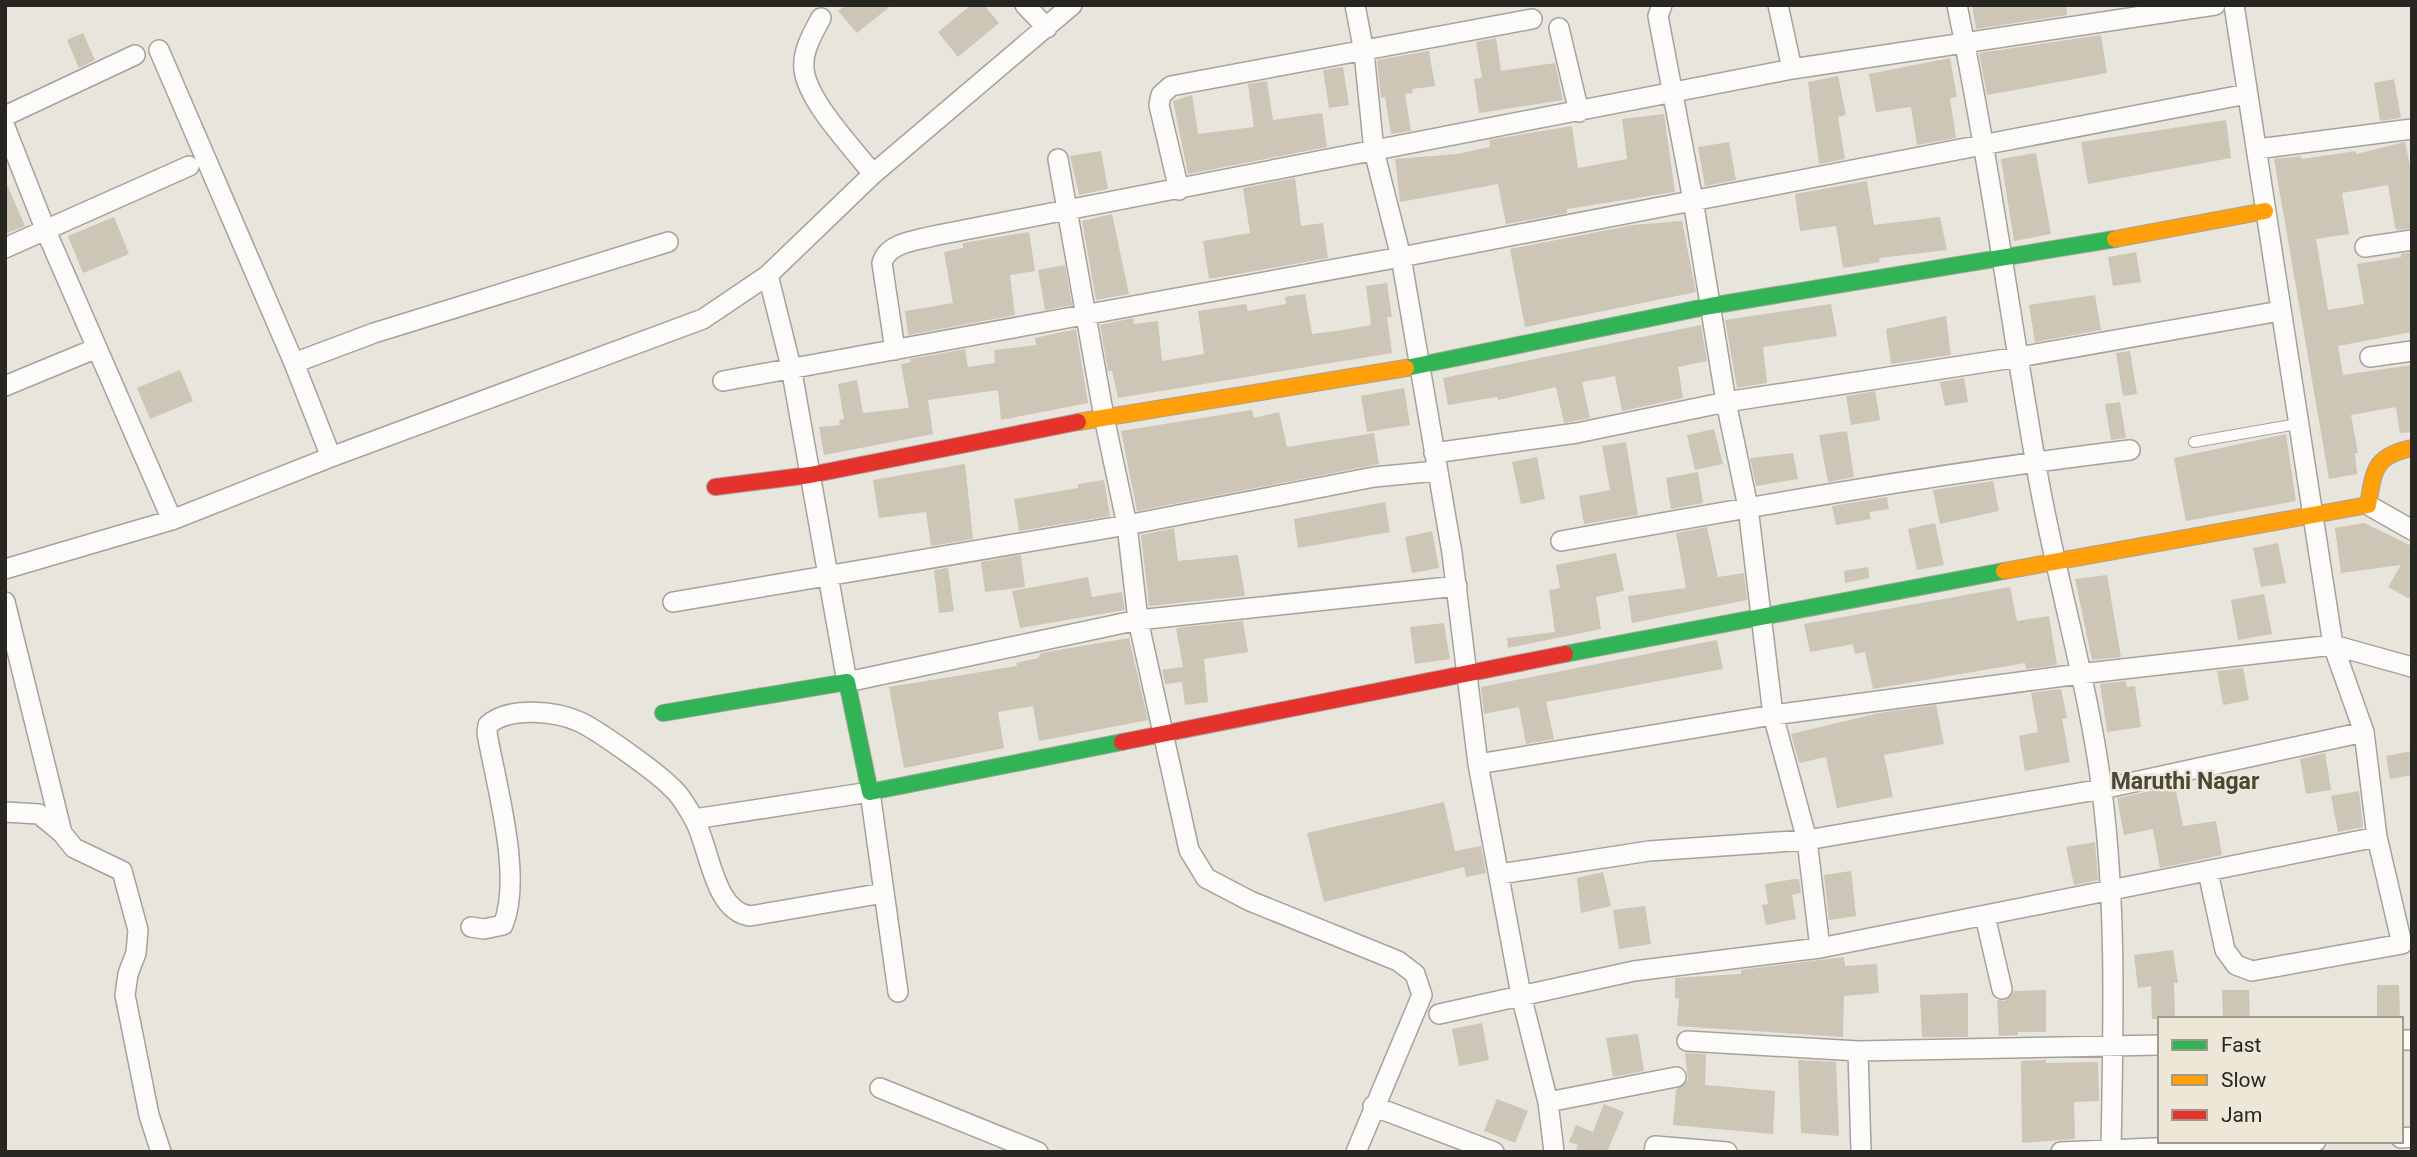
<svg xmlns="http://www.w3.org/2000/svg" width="2417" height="1157" font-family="Roboto,sans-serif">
	<rect width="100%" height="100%" fill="#e8e5dc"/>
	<!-- building -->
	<path fill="#cdc5b5" d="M846,5h46l-35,28 -19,-22z
		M971,5h13l15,18 -41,34 -20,-25z
		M1972,5h94l1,10 -91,14z
		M83,33l12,27 -16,8 -12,-28z
		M2101,35l6,38 -120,22 -8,-42z
		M1496,38l5,33 54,-8 8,37 -84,13 -5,-34 8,-1 -6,-36z
		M1429,51l6,35 -23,3 1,4 -8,1 6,37 -20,3 -6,-37 -4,1 -4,-38z
		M1950,58l7,39 -7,1 6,40 -39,7 -6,-38 -35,5 -7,-38z
		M1343,67l6,38 -20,3 -6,-38z
		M1838,76l8,39 -8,2 7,42 -26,5 -11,-82z
		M2394,79l7,39 -21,3 -6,-38z
		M1267,81l6,39 49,-7 5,34 -139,27 -15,-73 19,-6 6,39 56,-7 -6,-43z
		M1664,114l11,78 -108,17v4l-61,11 -8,-40 -98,18 -5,-43 62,-5 33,-7 -1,-7 83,-14 6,42 49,-9 -5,-40z
		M2226,120l5,38 -143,26 -7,-42z
		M1729,142l7,38 -31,6 -7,-39z
		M2405,142l7,34v52l-15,2 -2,-3 -7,-42 -46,8 7,41 -33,5 12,71 36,-6 -7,-40 44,-7v-3l11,-2v80l-74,14 5,29 69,-10v67l-12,1 -4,-26 -45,8 7,38h-3l2,21 -28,5 -55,-320 27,-3v3l55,-8v3z
		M1101,151l7,38 -29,6 -9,-39z
		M2036,153l15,81 -37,7 -13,-82z
		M1295,178l6,48 22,-3 5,35 -119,21 -6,-38 47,-8 -7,-45z
		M5,180l20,46 -20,8z
		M1867,181l7,44 66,-8 7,33 -68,8 1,4 -37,6 -7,-42 -36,5 -5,-37z
		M1112,214l17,80 -33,6 -14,-79z
		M114,217l15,37 -46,19 -15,-37z
		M1682,221l14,71 -171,35 -15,-78 123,-24z
		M1029,232l6,39 -25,4 5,40 -107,20 -3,-24 48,-8 -9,-51 19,-4v-5z
		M2136,252l5,30 -28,4 -5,-29z
		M1065,265l7,40 -27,5 -7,-40z
		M1387,283l5,34h-5l5,36 -274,45 -6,-27h-4l-8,-46 33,-7 1,6 24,-3 4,40 42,-7 -6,-43 48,-7 2,7 38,-7 -1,-7 20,-3 7,40 25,-3 34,-6 -5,-39z
		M2095,295l6,35 -66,12 -6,-37z
		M1831,304l6,32 -74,11 4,36 -30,5 -12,-68z
		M1946,316l5,39 -60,9 -5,-35z
		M1701,325l6,36 -29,6 5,31 -61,13 -7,-35 -33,6 8,36 -15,3 -11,2 -8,-36 -58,13 -1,-3 -49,8 -5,-27z
		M1076,329l12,74 -87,17 -3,-30 -70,10 5,34 -109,21 -5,-28 21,-2 -1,-5 5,-1 -6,-35 19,-4 6,33 46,-5 -8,-44 10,-2 -1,-3 55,-10 3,18 27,-4 -1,-13 42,-5 -1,-7z
		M2130,351l7,43 -14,2 -7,-43z
		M180,370l13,31 -43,18 -13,-31z
		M1964,378l4,24 -23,4 -5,-24z
		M1404,388l6,37 -43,7 -6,-36z
		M1875,391l5,29 -29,5 -5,-29z
		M2120,402l6,36 -15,2 -6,-36z
		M1252,410l2,8 25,-6 8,35 87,-14 5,31 -242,47 -16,-80z
		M1714,429l9,35 -28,6 -8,-35z
		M1847,431l7,46 -26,5 -9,-47z
		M2286,434l10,67 -110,20 -12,-63z
		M1626,442l12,73 -54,9 -5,-28 31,-6 -8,-44z
		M1793,453l5,26 -42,7 -6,-28z
		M1537,457l8,42 -24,5 -9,-42z
		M965,464l8,75 -42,7 -5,-34 -47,6 -6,-38z
		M1698,472l5,31 -32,6 -5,-31z
		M1104,480l6,36 -91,15 -5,-32 64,-11v-4z
		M1993,481l6,30 -59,13 -7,-34z
		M1887,497l2,12 -20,3 2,7 -35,6 -4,-19z
		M1385,502l5,30 -92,16 -4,-29z
		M1935,523l9,42 -27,5 -9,-41z
		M2364,523l48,23v54l-24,-13 13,-22 -60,8 -6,-45z
		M1707,527l11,50 26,-4 3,27 -115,23 -4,-27 58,-8 -10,-55z
		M1174,528l4,33 60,-6 7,41 -96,10 -8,-71z
		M1432,531l7,37 -27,5 -7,-36z
		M2278,543l8,40 -25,4 -8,-39z
		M1616,553l8,38 -28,6 5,32 -93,19 -1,-10 48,-6 -6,-42 11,-2 -4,-23z
		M1021,555l4,32 -40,5 -4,-30z
		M1868,567l1,11 -24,5 -1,-12z
		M948,568l6,43 -15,2 -5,-43z
		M2107,575l14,82 -29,3 -17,-81z
		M1088,577l4,20 30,-5 3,18 -105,18 -8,-37z
		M2010,587l7,34 32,-5 8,49 -31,4 -1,-6 -152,26 -8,-37 -10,2 -2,-10 -43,8 -6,-28z
		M2264,594l8,40 -34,6 -7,-40z
		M1243,621l5,31 -44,7 4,43 -23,3 -3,-23 -17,2 -3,-14 21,-3 -7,-39z
		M1444,623l6,36 -35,5 -5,-37z
		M1129,638l19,82 -109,21 -6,-35 -35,6 6,36 -100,20 -15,-81 128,-21 -1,-3 22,-5 3,-5z
		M1717,640l6,29 -177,33 8,37 -28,5 -7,-37 -35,7 -3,-27z
		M2243,668l6,32 -26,5 -6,-34z
		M2126,681l1,6 8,-1 6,41 -34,5 -7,-48z
		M2061,689l6,29 -5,1 8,43 -45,9 -6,-35 19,-4 -7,-39z
		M1936,705l8,39 -60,11 9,42 -56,11 -11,-51 -27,6 -8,-29 88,-21z
		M2412,751v24l-22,4 -4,-23z
		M2325,753l6,37 -25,4 -6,-35z
		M2175,786l8,40 33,-5 6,34 -62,13 -7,-39 -29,6 -7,-37z
		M2359,791l4,36 -25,5 -7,-36z
		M1444,802l11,49 26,-5 5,27 -20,4 -2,-10 -140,35 -17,-69z
		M2095,842l3,38 -24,5 -8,-38z
		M1851,871l5,45 -27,4 -5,-45z
		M1603,872l8,34 -30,7 -4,-35z
		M1794,879h5l2,14 -9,2 4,24 -30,6 -4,-20 6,-1 -3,-20z
		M1645,906l6,38 -32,5 -6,-39z
		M2173,950l5,33h-4l1,36h-23l-1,-33 -13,2 -4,-33z
		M1844,957l1,9 32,-2 2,29 -35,3 -1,41 -166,-11 2,-27 -4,-1v-20l66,-4v-4z
		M2377,985h22l1,34h-23z
		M2046,990v42h-28v3l-19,1 -2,-36 8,1 9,-10z
		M2222,990h27l1,29h-27z
		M1968,993v44h-46l-2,-42z
		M1482,1023l7,37 -30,6 -7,-37z
		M1638,1034l6,37 -31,6 -7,-39z
		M1685,1053l21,1 -1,31 70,6 -2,43 -100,-9 3,-35 12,-10z
		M1798,1060l38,2 3,74 -38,-3z
		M2046,1060v3l52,-1 1,39 -25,1 1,37 -53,4 -1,-82z
		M1497,1099l31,12 -13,32 -31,-12z
		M1604,1104l20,8 -17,40h-32l3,-7 -9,-3 7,-17 17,7z"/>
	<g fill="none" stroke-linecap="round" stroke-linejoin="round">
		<!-- lane casing -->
		<g stroke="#a5a29c" stroke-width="12">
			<path id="lane" d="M2194,442l103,-18"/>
		</g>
		<!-- street casing -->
		<g stroke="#a5a29c" stroke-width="22">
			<path id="street" d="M1025,5l22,23
				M1355,5l9,47 10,99 27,106 51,296 26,211 43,231 27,107 6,50
				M1662,5l-4,11 35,184 33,202 22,105 25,208 34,125 13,108
				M1778,5l14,64
				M1957,5c31,151 52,303 78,454 18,111 53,220 67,332 15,119 11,240 9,361
				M821,18c-8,15 -19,33 -17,51 3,32 49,79 69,105
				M1559,28l20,84
				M159,50l135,313 37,94
				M5,116l130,-61
				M5,127l41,104 126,289
				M2257,149l155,-20
				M1058,159l46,258 23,108 11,95 51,230 17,28 44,23 148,60 17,13 7,21 -66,157
				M1179,190l-20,-85 2,-10 10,-9 361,-67
				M2365,247l47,-7
				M5,248l184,-82
				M768,275l23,92 56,315 291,-62 319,-34
				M895,350l-13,-87c5,-20 33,-22 51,-27l859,-167 423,-64
				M2370,357l42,-6
				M294,363l80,-30 294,-91
				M723,381l678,-124 846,-163
				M5,386l92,-38
				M1434,453l143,-20 149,-31 293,-45 261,-46
				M2368,505l44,25
				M1561,541c189,-34 378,-68 569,-91
				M5,569l167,-49 159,-63 372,-138 65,-44 105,-101 199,-169
				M5,602l57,231 12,15 48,23 16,59 -2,23 -8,21 -3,21 24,120 12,37
				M673,602l454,-77 247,-48 63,-6
				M1478,764l295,-49 306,-41 254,-29 79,22
				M5,812l34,2 23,19
				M694,819l176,-27 28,200
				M2208,872l17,78 11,15 16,6 150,-27 -25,-107 -13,-105 -31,-87 -99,-640
				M1500,874l149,-23 158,-11 295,-51 262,-57
				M1985,916l17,73
				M471,927l13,2 19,-4c20,-48 -7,-140 -16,-192l1,-8c21,-19 68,-14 92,-3 19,9 78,51 92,66 9,7 16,21 22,31 16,28 19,92 56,97l134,-23
				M1439,1014l195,-43 186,-23 557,-111
				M2401,1040h11
				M1687,1041l171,10 302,-6
				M1858,1051l3,101
				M880,1088l158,64
				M1548,1102l128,-25
				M1373,1106l121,46
				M2401,1138l11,-1
				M1654,1152l1,-6 72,6
				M2061,1152l255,-11"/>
		</g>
		<!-- fast casing -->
		<g stroke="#a5a29c" stroke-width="18">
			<path id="fast" d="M1406,368l304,-62 405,-67
				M1565,654l439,-83
				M663,713l184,-31 23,110 252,-50"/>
		</g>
		<!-- slow casing -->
		<g stroke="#a5a29c" stroke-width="18">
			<path id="slow" d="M2115,239l150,-28
				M1078,422l328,-54
				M2004,571l364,-66c6,-35 6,-49 44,-57"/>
		</g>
		<!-- jam casing -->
		<g stroke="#a5a29c" stroke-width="18">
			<path id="jam" d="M715,487l95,-12 268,-53
				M1122,742l443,-88"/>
		</g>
		<!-- lane -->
		<use href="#lane" stroke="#fcfbfa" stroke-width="10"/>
		<!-- street -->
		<use href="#street" stroke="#fcfbfa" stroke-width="19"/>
		<!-- fast -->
		<use href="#fast" stroke="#30b455" stroke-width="16"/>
		<!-- slow -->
		<use href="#slow" stroke="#ff9f0a" stroke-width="16"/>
		<!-- jam -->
		<use href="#jam" stroke="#e5322d" stroke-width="16"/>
	</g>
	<g text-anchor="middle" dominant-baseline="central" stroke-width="5" stroke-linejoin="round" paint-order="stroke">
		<!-- neighbourhood labels -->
		<g font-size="23" font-weight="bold" fill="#4a4638" stroke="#ede7d7">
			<text x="2185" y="781">Maruthi Nagar</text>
		</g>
	</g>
	<!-- border -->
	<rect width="2417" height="1157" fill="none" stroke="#282620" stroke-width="14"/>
	<!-- legend -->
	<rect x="2158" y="1017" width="245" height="126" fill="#ede7d7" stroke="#9e9a8e" stroke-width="2"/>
	<rect x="2172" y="1040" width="35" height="10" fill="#30b455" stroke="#9e9a8e" stroke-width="2"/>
	<text x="2221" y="1052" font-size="21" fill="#282620">Fast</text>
	<rect x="2172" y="1075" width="35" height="10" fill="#ff9f0a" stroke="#9e9a8e" stroke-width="2"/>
	<text x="2221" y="1087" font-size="21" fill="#282620">Slow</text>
	<rect x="2172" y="1110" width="35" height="10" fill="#e5322d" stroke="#9e9a8e" stroke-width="2"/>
	<text x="2221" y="1122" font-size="21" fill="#282620">Jam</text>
</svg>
